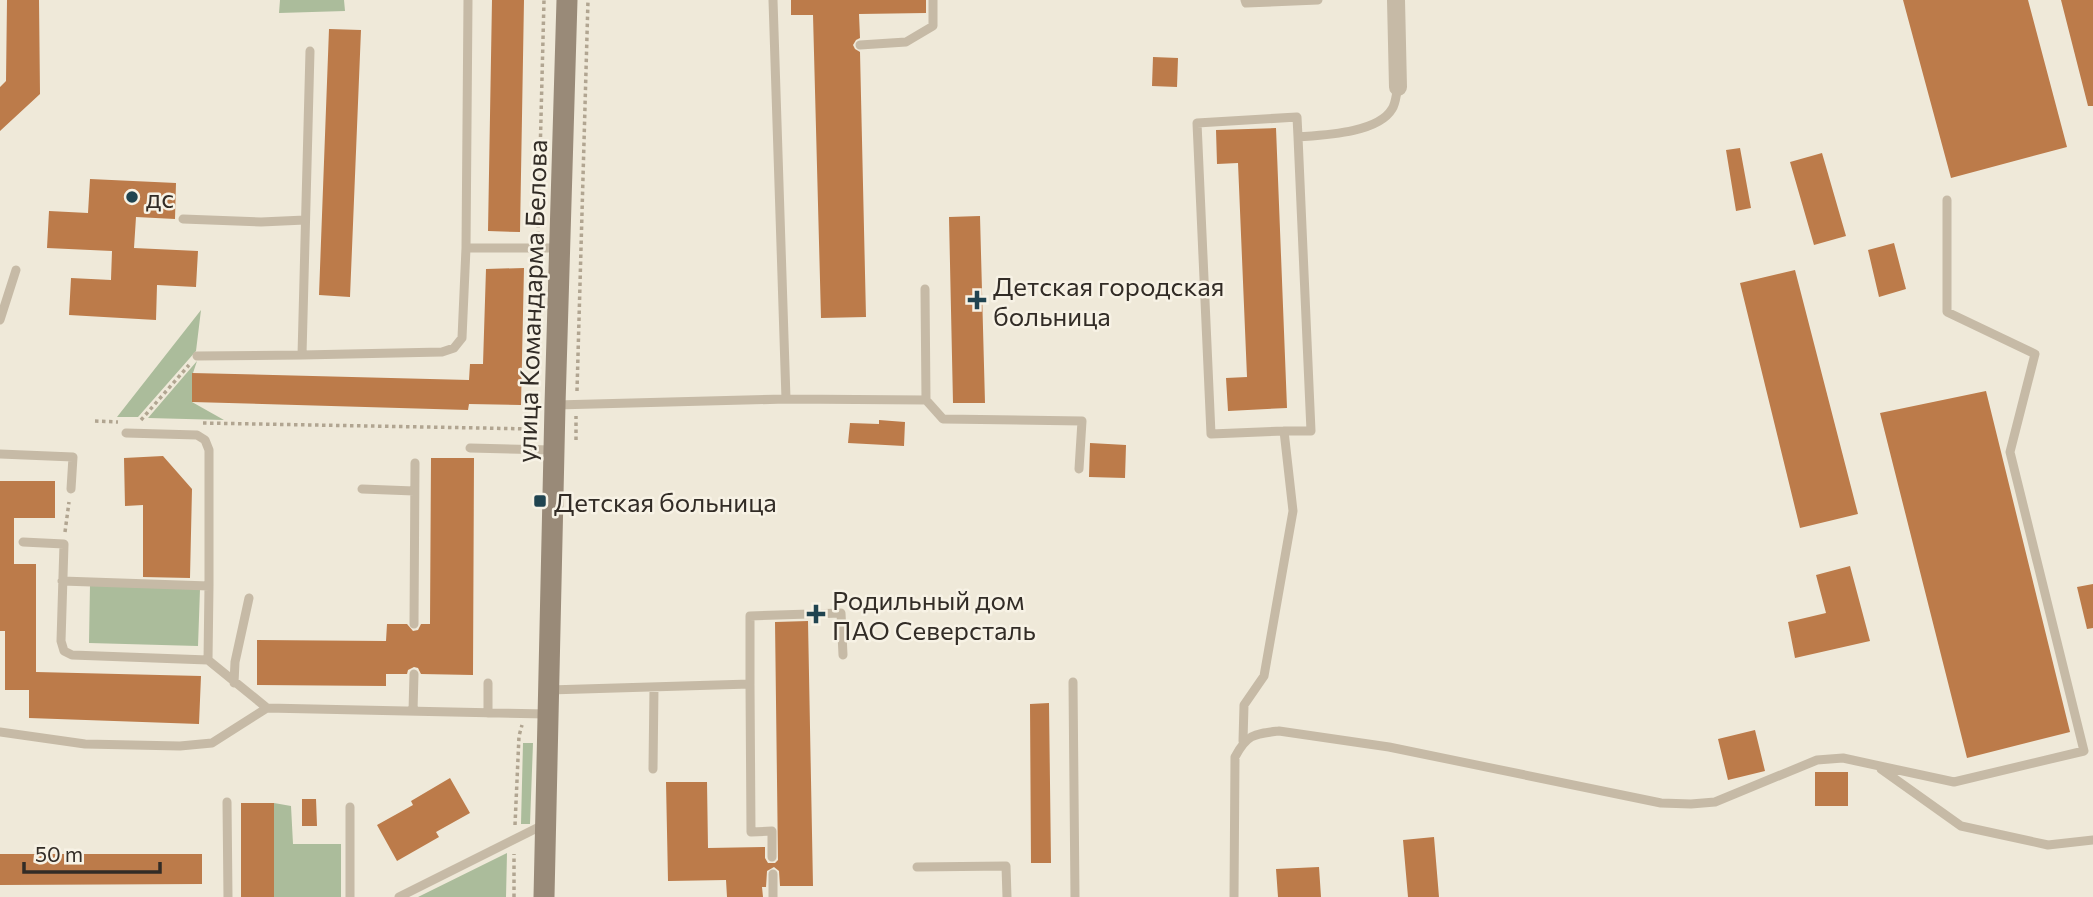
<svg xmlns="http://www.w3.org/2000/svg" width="2093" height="897" font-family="Commissioner,sans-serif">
	<rect width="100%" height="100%" fill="#efe9d9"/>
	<!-- green -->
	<path fill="#abbc9b" d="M280,0h64l1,11 -66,2z
		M201,310l-5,41 -58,66h-21z
		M197,361l-4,12 -1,29 32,18 -76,-2z
		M90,585l110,4 -2,57 -109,-3z
		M523,743h10l-3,81h-9z
		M274,803l17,3 2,38h48v53h-67z
		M507,853l-1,44h-88z"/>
	<!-- building -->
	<path fill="#bc7b4a" d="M7,0h32l1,94 -40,37v-44l6,-6z
		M492,0h32l-4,232 -32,-1z
		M791,0h135v13l-67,1 1,24 -4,2 -3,5 2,4 5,3 6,265 -45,1 -8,-303h-22z
		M1903,0h125l39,147 -116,31z
		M2061,0h32v106h-5z
		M329,29l32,1 -11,267 -31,-2z
		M1153,57l25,1 -1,29 -25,-1z
		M1276,128l11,280 -59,3 -2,-33 21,-1 -9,-214 -21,1 -1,-34z
		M1740,148l11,60 -15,3 -10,-61z
		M1822,153l24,83 -32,9 -24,-83z
		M90,179l86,4 -1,36 -39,-2 -2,31 64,3 -2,36 -39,-2 -1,35 -87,-5 2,-37 40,2 1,-29 -65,-3 2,-37 39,2z
		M980,216l5,187h-32l-4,-186z
		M1894,243l12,46 -27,8 -11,-47z
		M524,268l-3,137 -52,-1 -1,6 -276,-8v-29l277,7 1,-16h13l3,-95z
		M1795,270l63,244 -58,14 -60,-245z
		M1986,391l84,341 -103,26 -87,-345z
		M879,420l26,2 -1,24 -56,-3 2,-20 29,1z
		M1090,443l36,2 -1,33 -36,-1z
		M163,456l29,33 -2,89 -47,-1v-72l-18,1 -1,-48z
		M431,458h43l-1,217 -52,-1 -3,-6 -4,-1 -6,3 -1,4h-21v12l-129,-1v-45l129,1 1,-17h20l6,7 5,-1 3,-6h9z
		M0,481h55v37h-41v46h22v108l165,4 -2,48 -170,-6v-28h-24v-59h-5z
		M1850,566l20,75 -75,17 -7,-36 38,-9 -10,-38z
		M2093,584v44l-6,1 -10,-42z
		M808,621l5,265h-33l-1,-15 -5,-4 -7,4 -1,16h-4l1,10h-36l-1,-17 -58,1 -2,-99h41l1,66 57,-1v11l3,5h7l3,-3 -3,-238z
		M1049,703l2,160h-20l-1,-159z
		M1755,730l10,41 -37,9 -10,-41z
		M1815,772h33v34h-33z
		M450,778l20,35 -34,19 3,5 -42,24 -20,-36 36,-20 -2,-4z
		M302,799h14l1,27h-15z
		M241,803h33v94h-33z
		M1434,837l5,60h-31l-5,-57z
		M0,854h202v30l-202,1z
		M1319,867l2,30h-43l-2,-28z"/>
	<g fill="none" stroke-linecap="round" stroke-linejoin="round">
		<!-- path -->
		<path stroke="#b1a591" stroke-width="3.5" stroke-dasharray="3.5 3.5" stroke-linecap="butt" d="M538,235l6,-235
			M537,277l1,-16
			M577,391l11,-391
			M141,420l48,-55
			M95,421l23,1
			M203,423l332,6
			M576,440v-24
			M65,532l4,-30
			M515,825l4,-89 3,-11
			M514,897v-43"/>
		<!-- lane -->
		<path stroke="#c6baa6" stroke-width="9" d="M773,0l13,399
			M1245,0l1,3 72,-3
			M860,45l46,-3 27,-16v-26
			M310,51l-8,304 140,-3 12,-4 8,-10 4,-90 2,-248
			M183,219l78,3 44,-2
			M466,248h93
			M925,289l1,111
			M0,320l16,-50
			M197,356l105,-1
			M556,405l230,-6 140,1 17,19 139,2 -3,48
			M1284,431l-73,3 -14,-311 100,-6 1,20
			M126,433l71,2 8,5 4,10v136
			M470,448l82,2
			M0,454l73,3 -2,32
			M362,489l52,2
			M23,542l41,2 -3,97 3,10 8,4 136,5 59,48
			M62,581l147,5 -1,74
			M414,624l1,-161
			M1073,682l2,215
			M234,683l1,-21 14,-64
			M488,683v30
			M750,684l1,148 21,-1v26
			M549,690l201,-6v-68l91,-3 2,42
			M413,711l1,-37
			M0,732l85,12 95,2 32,-3 55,-35 280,6
			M1243,741l1,-36 20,-29 29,-165 -9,-80h27l-13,-294c26,-2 80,-4 94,-28 4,-6 4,-15 6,-22
			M653,769l1,-82
			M1881,769l80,57 87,19 45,-5
			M227,802l1,95
			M350,807v90
			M917,867l89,-1 1,31
			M773,874v23
			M399,897l146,-73
			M1234,897l1,-140c12,-23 19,-23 44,-26l110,16 272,56 30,1 24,-2 102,-42 26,-2 111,24 130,-31 -74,-299 25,-98 -88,-42v-112"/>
		<!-- street -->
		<path stroke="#c6baa6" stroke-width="18" d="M1396,0l2,87"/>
		<!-- secondary -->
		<path stroke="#998a78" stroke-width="21" d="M544,897l11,-492 12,-405"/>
	</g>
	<!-- markers -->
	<g fill="#204450" stroke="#f7f2e5" stroke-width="2.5">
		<circle cx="132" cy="197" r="7"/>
		<path d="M973.5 289.5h7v7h7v7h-7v7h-7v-7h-7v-7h7z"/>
		<rect x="533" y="494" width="14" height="14" rx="3.5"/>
		<path d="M812.5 603.5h7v7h7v7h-7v7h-7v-7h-7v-7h7z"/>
	</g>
	<g text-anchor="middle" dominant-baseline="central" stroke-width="5" stroke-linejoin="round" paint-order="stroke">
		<!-- poi labels -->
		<g font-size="26" fill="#322c26" stroke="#f7f2e5" text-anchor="start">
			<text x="146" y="197">дс</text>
			<text x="993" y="285">Детская городская<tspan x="993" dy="30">больница</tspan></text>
			<text x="554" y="501">Детская больница</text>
			<text x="832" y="599">Родильный дом<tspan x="832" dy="30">ПАО Северсталь</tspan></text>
		</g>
		<!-- street labels -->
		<g font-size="26" fill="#322c26" stroke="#f7f2e5">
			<text transform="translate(531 301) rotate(-88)">улица Командарма Белова</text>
		</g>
	</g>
	<!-- scale -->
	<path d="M24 862v10h136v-10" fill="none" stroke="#322c26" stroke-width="3.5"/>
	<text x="35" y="862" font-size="21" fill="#322c26" stroke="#f7f2e5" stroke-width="5" paint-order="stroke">50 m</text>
</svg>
